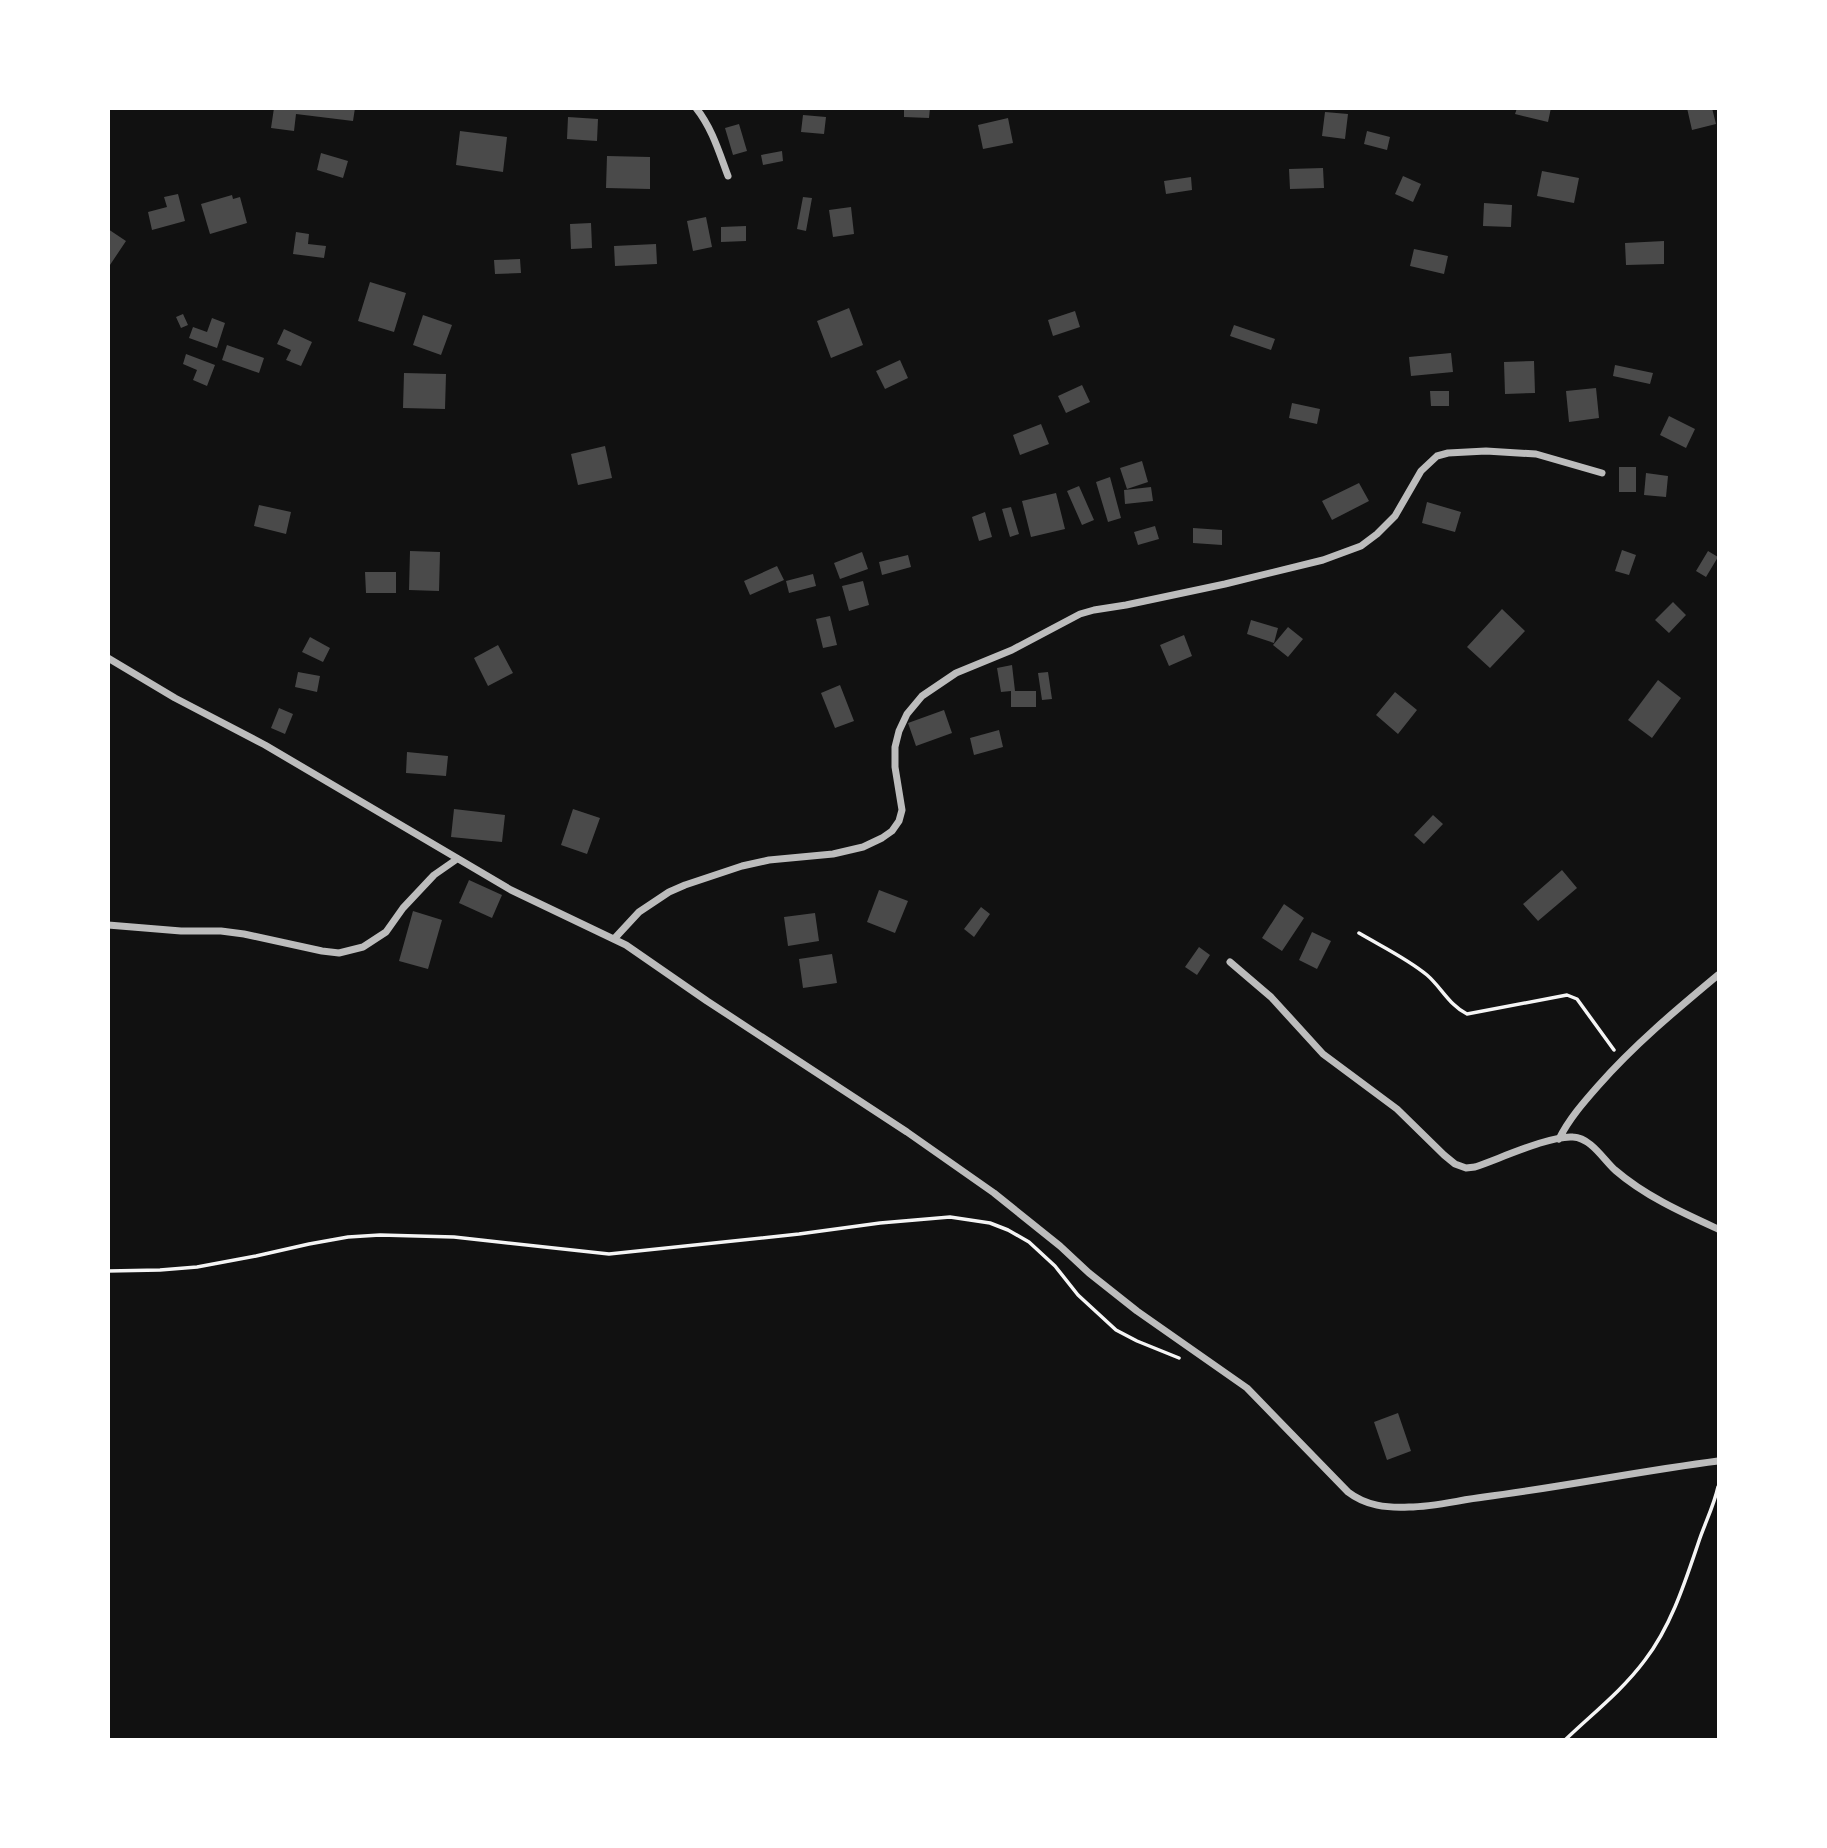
<svg xmlns="http://www.w3.org/2000/svg" width="1827" height="1848" font-family="'Roboto Condensed',sans-serif">
	<rect width="100%" height="100%" fill="#111"/>
	<!-- building -->
	<path fill="#4a4a4a" d="M274,108h81l-2,13 -57,-7 -2,17 -23,-3z
		M904,108h26l-1,10 -25,-1z
		M1517,108h34l-3,14 -33,-8z
		M1687,108h25l4,16 -24,6z
		M1325,112l23,2 -3,25 -23,-3z
		M803,115l23,2 -2,17 -23,-2z
		M568,117l30,2 -1,22 -30,-2z
		M1008,118l5,25 -30,6 -5,-24z
		M739,124l8,27 -14,4 -8,-27z
		M460,131l47,6 -4,35 -47,-7z
		M1367,131l23,6 -3,13 -23,-6z
		M782,151l1,10 -20,4 -2,-10z
		M321,153l27,8 -5,17 -26,-8z
		M607,156l43,1v32l-44,-1z
		M1323,168l1,20 -34,1 -1,-20z
		M1542,171l37,7 -5,25 -37,-7z
		M1403,176l18,8 -8,18 -18,-8z
		M1191,177l1,13 -26,4 -2,-13z
		M178,194l7,27 -33,9 -4,-18 19,-5 -3,-10z
		M232,195l1,4 7,-2 7,26 -37,11 -9,-30z
		M803,197l9,1 -6,33 -9,-2z
		M1484,203l28,2 -1,22 -28,-1z
		M851,207l3,27 -21,3 -4,-27z
		M706,217l6,30 -19,4 -6,-30z
		M591,223l1,25 -21,1 -1,-25z
		M746,226v15l-25,1v-15z
		M108,229l18,12 -18,27z
		M296,232l13,2 -1,10 18,2 -2,12 -31,-4z
		M1664,241v23l-38,1 -1,-22z
		M656,244l1,20 -42,2 -1,-20z
		M1414,249l34,7 -4,18 -34,-8z
		M520,259l1,14 -26,1 -1,-14z
		M370,282l36,11 -12,39 -36,-11z
		M849,308l14,37 -32,13 -14,-37z
		M1075,311l5,16 -27,9 -5,-16z
		M183,314l5,11 -7,3 -5,-11z
		M423,315l29,10 -11,30 -28,-10z
		M212,318l13,5 -8,25 -28,-10 4,-11 14,5z
		M1234,325l41,14 -4,11 -41,-14z
		M284,329l28,13 -11,24 -15,-6 5,-10 -14,-6z
		M227,345l37,13 -5,15 -37,-13z
		M1451,353l2,19 -42,4 -2,-19z
		M186,354l29,11 -8,21 -14,-6 4,-10 -14,-6z
		M900,360l8,18 -23,11 -9,-18z
		M1534,361l1,32 -30,1 -1,-32z
		M1615,365l38,8 -3,11 -37,-8z
		M404,373l42,1 -1,35 -42,-1z
		M1082,385l8,17 -24,11 -8,-17z
		M1596,388l3,30 -30,4 -3,-31z
		M1430,391h19v15h-18z
		M1292,403l28,6 -3,15 -28,-6z
		M1669,416l26,13 -9,19 -26,-13z
		M1041,424l8,20 -29,11 -7,-20z
		M605,446l7,32 -34,7 -7,-31z
		M1142,461l6,21 -21,7 -7,-21z
		M1619,467h17v25h-17z
		M1646,473l22,3 -2,21 -22,-2z
		M1110,477l11,41 -13,4 -12,-40z
		M1359,483l10,18 -37,19 -10,-19z
		M1079,486l15,34 -12,5 -15,-34z
		M1151,487l2,14 -28,3 -1,-14z
		M1056,493l9,36 -34,8 -9,-36z
		M1427,502l34,10 -6,20 -33,-9z
		M259,505l32,7 -5,22 -32,-8z
		M1011,507l8,27 -9,3 -8,-28z
		M985,512l7,25 -13,4 -7,-24z
		M1155,526l4,13 -21,6 -4,-13z
		M1193,528l29,2v15l-29,-2z
		M1622,550l14,5 -7,20 -14,-4z
		M410,551l30,1 -1,39 -30,-1z
		M1708,551l10,6 -12,20 -10,-6z
		M862,552l6,17 -28,10 -6,-16z
		M908,555l3,12 -29,8 -3,-13z
		M777,566l7,14 -34,15 -6,-14z
		M365,572h31v21h-30z
		M813,574l3,12 -27,7 -3,-12z
		M863,581l6,24 -20,6 -7,-25z
		M1673,602l13,13 -17,18 -14,-13z
		M1502,609l23,22 -35,37 -23,-21z
		M830,616l7,29 -14,3 -7,-29z
		M1251,620l27,8 -4,15 -27,-9z
		M1288,627l15,12 -15,18 -15,-12z
		M1184,635l8,21 -23,10 -9,-21z
		M310,637l20,11 -7,14 -21,-10z
		M498,645l15,28 -25,13 -14,-28z
		M1012,665l3,26h21v16h-25v-16l-10,1 -4,-24z
		M298,672l22,4 -3,16 -22,-5z
		M1048,672l4,27 -10,1 -4,-27z
		M1658,680l23,18 -29,40 -24,-18z
		M840,685l14,36 -19,7 -14,-35z
		M1395,692l22,18 -19,24 -22,-19z
		M279,708l14,6 -8,20 -14,-6z
		M944,710l8,23 -36,13 -8,-23z
		M999,730l4,17 -29,8 -4,-17z
		M407,752l41,4 -2,20 -40,-3z
		M454,809l51,6 -3,27 -51,-5z
		M573,809l27,9 -13,36 -26,-9z
		M1433,815l10,9 -19,20 -10,-9z
		M1562,870l15,18 -39,33 -15,-17z
		M469,880l33,15 -10,23 -33,-15z
		M879,890l29,11 -13,32 -28,-11z
		M1284,904l20,14 -22,33 -20,-13z
		M981,907l9,7 -16,23 -10,-8z
		M413,911l29,9 -14,49 -29,-8z
		M815,913l4,28 -31,5 -4,-29z
		M1312,932l19,9 -14,28 -18,-9z
		M1199,947l11,8 -13,20 -12,-8z
		M832,954l5,29 -34,5 -4,-29z
		M1398,1413l13,38 -24,9 -13,-38z"/>
	<g fill="none" stroke-linecap="round" stroke-linejoin="round">
		<!-- path -->
		<path stroke="#f5f5f5" stroke-width="3.5" d="M1359,933c22,13 49,26 68,42 14,12 23,31 40,39l100,-19 10,4 37,51
			M108,1271l52,-1 37,-3 59,-11 53,-12 39,-7 32,-2 74,2 155,17 190,-20 81,-11 70,-6 40,6 18,7 21,12 26,24 23,29 38,35 21,11 42,17
			M1565,1740c27,-26 57,-49 80,-80 27,-35 41,-81 55,-122 6,-17 14,-33 18,-51"/>
		<!-- minor -->
		<path stroke="#bcbcbc" stroke-width="7" d="M696,108c16,20 23,44 32,68
			M108,658l67,40 90,47 246,145 115,55 81,56 200,131 87,61 66,53 29,27 48,38 110,77 101,104c18,14 39,16 61,15 25,0 50,-7 75,-10 78,-10 156,-26 234,-36
			M108,925l73,6h40l23,3 78,17 17,2 24,-6 23,-15 17,-24 31,-33 23,-16
			M614,939l25,-27 30,-20 16,-7 57,-19 27,-6 64,-6 30,-7 19,-9 10,-7 7,-10 3,-11 -7,-43v-20l4,-16 8,-17 15,-18 34,-23 56,-23 68,-36 14,-4 32,-5 99,-21 98,-24 38,-14 16,-12 18,-18 26,-45 16,-15 11,-3 38,-2 50,3 66,19
			M1230,962l41,35 52,57 74,55 47,46 11,9 11,4 9,-1c24,-8 76,-32 98,-30 18,1 30,22 42,33 30,26 68,43 103,59
			M1559,1139c10,-20 24,-36 39,-53 36,-41 78,-76 120,-111"/>
	</g>
	<!-- border -->
	<rect width="1827" height="1848" fill="none" stroke="#ffffff" stroke-width="220"/>
</svg>
